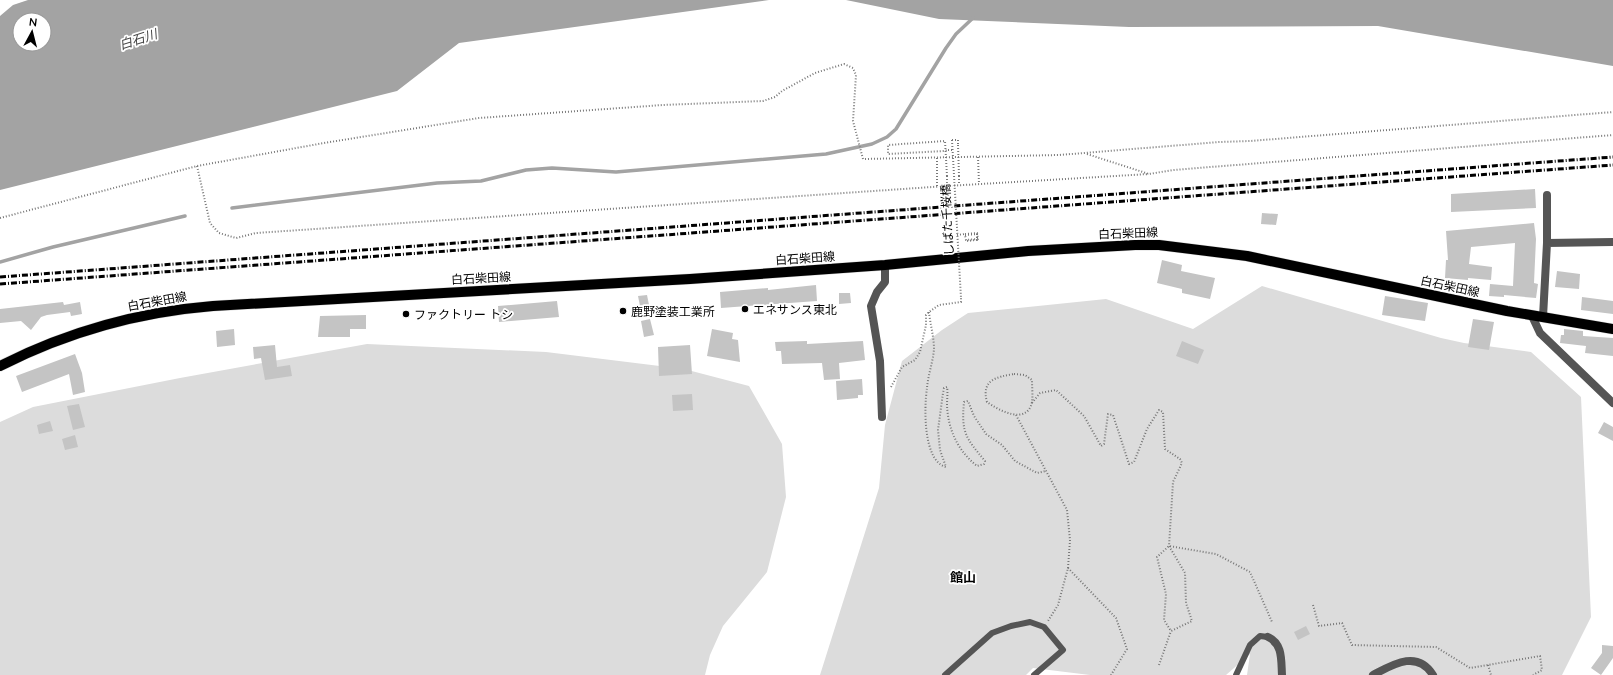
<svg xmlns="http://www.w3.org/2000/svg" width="1613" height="675" font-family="Mulish,'Noto Sans JP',sans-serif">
	<rect width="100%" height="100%" fill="#fff"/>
	<!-- green -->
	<path fill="#dcdcdc" d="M1262,286l179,52 23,5 67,9 50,45 10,220 -29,58h-315l3,-21 -24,21h-136l-57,-7 -7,7h-206l59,-187 6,-63 17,-64 40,-31 26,-17 138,-14 87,30z
		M367,344l179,8 138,17 65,17 33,58 4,53 -19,75 -44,54 -13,29 -5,20h-705v-253l33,-15 147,-29z"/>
	<!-- water -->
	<path fill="#a3a3a3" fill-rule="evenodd" d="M28,0h741l-310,43 -62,48 -397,99v-174l13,-11zM20,20h24v24h-24z
		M846,0h767v66l-235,-40 -249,1 -190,-8z"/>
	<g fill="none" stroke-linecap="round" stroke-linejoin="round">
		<!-- stream -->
		<path stroke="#a3a3a3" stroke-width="3.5" d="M232,208l205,-25 44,-2 45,-11 26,-2 64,4 210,-18 46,-10 15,-7 9,-8 50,-81 10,-14 17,-16
			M0,262l53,-15 132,-31"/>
	</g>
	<!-- building -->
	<path fill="#c4c4c4" d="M1535,189l1,19 -85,4v-18z
		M1262,213l16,1 -2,11 -15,-1z
		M1534,223l2,16 -2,44 4,1 -2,14 -32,-3v2l-15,-1 1,-12 23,2 2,-43 -44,4 -2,17 23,3 -1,13 -23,-2v2l-23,-2 1,-18h2l-2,-29z
		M1162,260l20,5 -1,6 34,7 -5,21 -28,-6v-4l-25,-6z
		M1557,271l23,3 -1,15 -24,-2z
		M816,285l1,16 -96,7 -1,-16 48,-4v2z
		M839,293h11l1,10 -12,1z
		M647,295l2,10 -9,1 -2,-10z
		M1385,296l43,7 -3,18 -43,-6z
		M1582,297l31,4v13l-32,-4z
		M557,301l2,16 -60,5 -1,-16z
		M63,302l1,3 16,-3 2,12 -11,2 -1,-4 -23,3 -6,2 -10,13 -10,-9 -21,2v-14z
		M366,315v14h-16v8h-32l2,-21z
		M650,319l4,16 -10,2 -3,-16z
		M1473,319l21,3 -5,28 -21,-3z
		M234,329l1,16 -18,2 -1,-16z
		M712,329l21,4 -1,6 6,1 2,22 -33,-6z
		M1564,329l19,2v5l30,2v18l-28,-3 1,-7 -26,-3 1,-8h3z
		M807,341v3l56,-3 2,19 -26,3 1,16 -16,1 -2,-17 -40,1 -1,-13h-5l-1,-9z
		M1182,341l22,9 -6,14 -22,-8z
		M275,345l2,22 13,-2 2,11 -27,4 -4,-22 -7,1 -1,-12z
		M690,345l2,29 -33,2 -1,-29z
		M75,354l7,19 3,19 -12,3 -4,-21 -47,18 -6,-16z
		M862,379l1,16h-5v3l-21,2 -1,-19z
		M692,394l1,16 -20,1 -1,-16z
		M79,404l6,23 -12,3 -6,-24z
		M50,421l3,10 -14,3 -2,-9z
		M1604,422l9,5v14l-15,-8z
		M75,435l3,12 -13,3 -3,-11z
		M1306,626l4,8 -12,6 -4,-8z
		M1602,645l11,1v12l-12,17 -10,-7 11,-15z"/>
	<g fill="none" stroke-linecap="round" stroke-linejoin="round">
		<!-- primary casing -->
		<g stroke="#dbdbdb" stroke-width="11">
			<path id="primary" d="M0,366c67,-34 138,-54 213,-60l477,-27 195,-14 143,-14 107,-6h24l88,11 260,55 106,18"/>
		</g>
		<!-- path -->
		<path stroke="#777" stroke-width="2" stroke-dasharray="1 2" stroke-linecap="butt" d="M952,140h6v5
			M948,150h4
			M1087,154l62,20 24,-4 440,-35
			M978,157l1,27
			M937,158v28
			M197,166l13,57 9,10 17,5 20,-5 691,-47 202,-12
			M947,176v10
			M959,176v9
			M0,218l197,-52 127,-23 155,-25 184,-13 100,-4 12,-4 7,-6 33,-18 29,-9 9,4 3,7 -3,46 10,38 196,-4 160,-13 31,-1 363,-29
			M957,235l8,-1
			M965,235l12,-1v6l-11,1
			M929,312c1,11 5,25 5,37 -1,13 -6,26 -7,39 -3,20 -4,73 19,79l-6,-17 -2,-20 5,-37 1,-5 3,-1c1,6 0,12 0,18 1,25 11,46 30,61l7,-2 1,-3c-19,-23 -24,-28 -21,-59l4,-1 6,15 12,18 16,11 13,16 22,12 9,-2
			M1014,374l11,1 7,5c0,7 1,15 0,22 -5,24 -34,8 -45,0 -6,-22 9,-25 27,-28z
			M891,387l11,-20 13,-7 5,-8 6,-27v-10l3,-3 10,-7 22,-3v-4
			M1032,403l8,-10 16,-3 28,26 17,30 3,-2 4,-30 5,1 16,49 5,-2 13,-33 12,-19 4,2 2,37 15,10 2,4 -9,19 -4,64 16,27 1,30 6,18 -21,10 -7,-11 2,-26 -9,-37 12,-11 47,8 34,18 22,50
			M1016,415l51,95 3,30 -2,28 -10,37 -10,16
			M1068,568l48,50 11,31 -16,26
			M1313,605l6,21 23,-3 10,22 84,2 34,21 70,-12 2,14 -9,5
			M1159,665l12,-34
			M1488,665l3,10"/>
		<!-- lane -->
		<path stroke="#555" stroke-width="6" d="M945,675l47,-42 19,-7 19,-4 14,5 19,23 -29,25
			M1236,675l14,-30 10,-9 8,1"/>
		<!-- street -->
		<path stroke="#555" stroke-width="8" d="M1547,243l66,-1
			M1532,316l8,17 73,70
			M1543,317l4,-74v-48
			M882,417l-2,-56 -9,-55 6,-14 8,-10v-17
			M1268,637c15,7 13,23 14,38
			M1373,675c19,-10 44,-26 60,0"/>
		<!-- primary -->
		<use href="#primary" stroke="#000" stroke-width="10"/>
		<!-- rail -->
		<path stroke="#000" stroke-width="3" stroke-dasharray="6 2 1 2" stroke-linecap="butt" d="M0,277l1613,-120
			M0,284l1613,-119"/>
		<!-- path-bridge -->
		<path stroke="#777" stroke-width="2" stroke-dasharray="1 2" stroke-linecap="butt" d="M952,140l9,158
			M958,145l1,31
			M947,176l-2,-35 -57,4v9l56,-3 4,-1
			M965,234l12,-1 1,6 -12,1 -1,-5"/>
	</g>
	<!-- markers -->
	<g fill="#000" stroke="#fff" stroke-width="1.5">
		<circle cx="745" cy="309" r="4"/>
		<circle cx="623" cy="311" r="4"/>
		<circle cx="406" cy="314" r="4"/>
	</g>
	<g text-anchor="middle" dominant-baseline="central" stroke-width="3.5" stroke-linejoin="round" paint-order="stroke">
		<!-- street labels -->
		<g font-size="12" fill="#000" stroke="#fff">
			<text transform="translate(947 220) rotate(-93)">しばた千桜橋</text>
			<text transform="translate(1128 233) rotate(-2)">白石柴田線</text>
			<text transform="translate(805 258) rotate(-4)">白石柴田線</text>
			<text transform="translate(481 278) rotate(-3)">白石柴田線</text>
			<text transform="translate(1450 286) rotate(12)">白石柴田線</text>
			<text transform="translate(157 301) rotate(-10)">白石柴田線</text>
		</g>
		<!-- poi labels -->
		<g font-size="12" fill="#000" stroke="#fff" text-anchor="start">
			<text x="753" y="309">エネサンス東北</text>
			<text x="631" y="311">鹿野塗装工業所</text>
			<text x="414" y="314">ファクトリー トシ</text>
		</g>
		<!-- water labels -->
		<g font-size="13" font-style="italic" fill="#444" stroke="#fff">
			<text transform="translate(138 39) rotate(-18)">白石川</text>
		</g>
		<!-- neighbourhood labels -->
		<g font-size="13" font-weight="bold" fill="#000" stroke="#fff">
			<text x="963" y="577">館山</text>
		</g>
	</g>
	<!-- north arrow -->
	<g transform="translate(32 32) rotate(7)"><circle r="19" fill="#ffffff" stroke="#999999"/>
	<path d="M0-3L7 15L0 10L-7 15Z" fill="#000000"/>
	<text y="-6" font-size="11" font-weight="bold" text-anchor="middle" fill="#000000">N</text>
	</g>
</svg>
